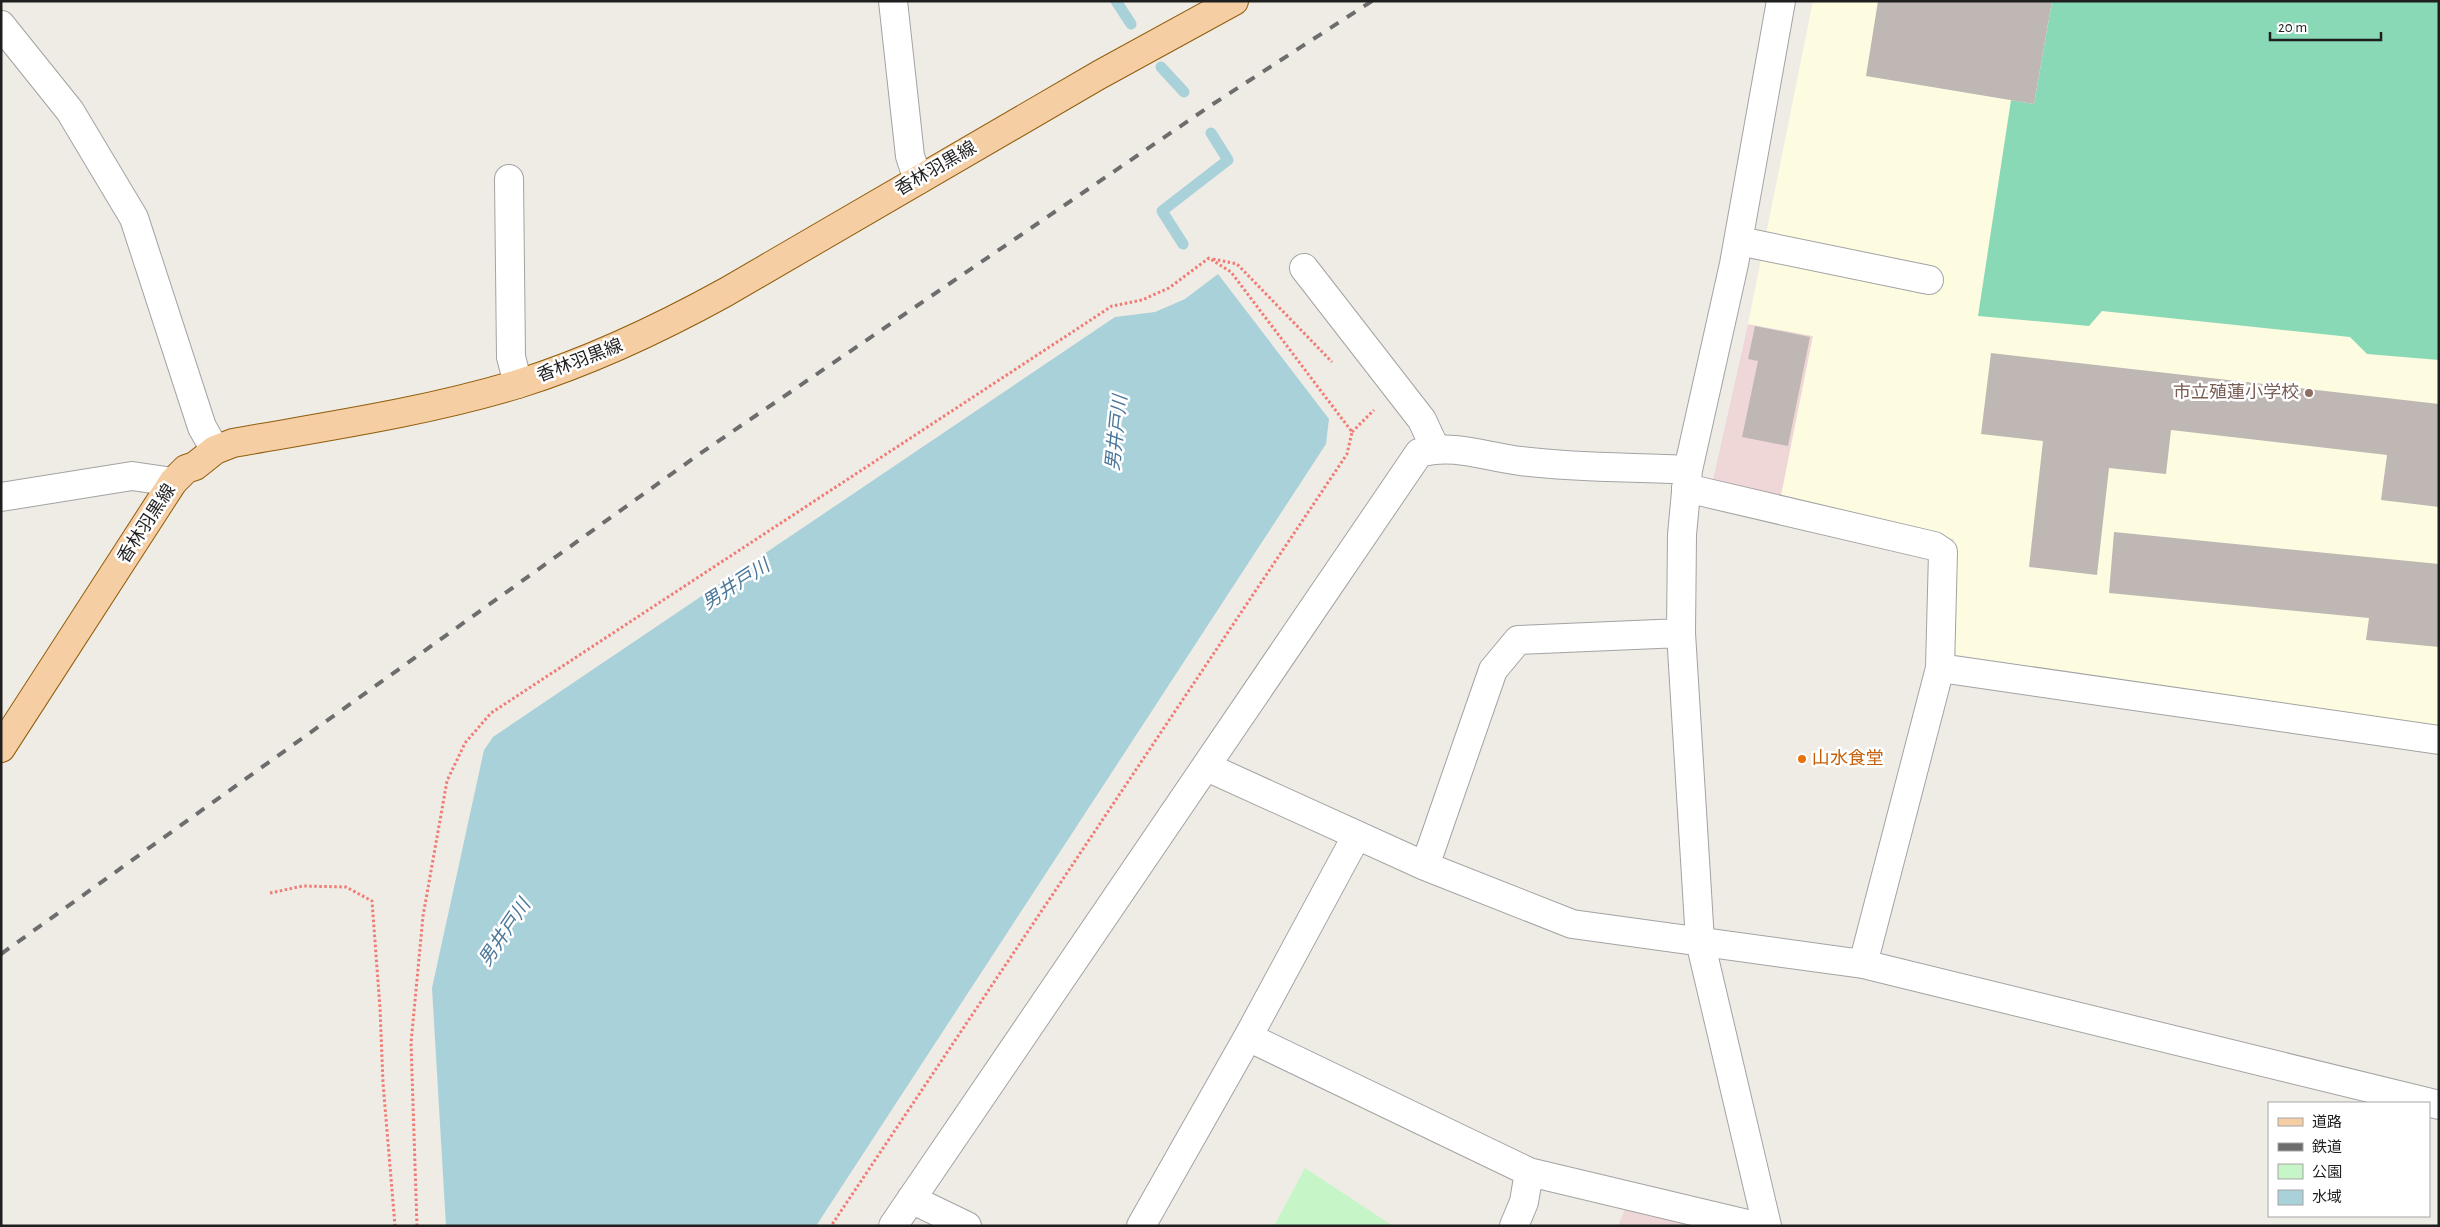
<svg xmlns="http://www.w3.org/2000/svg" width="2440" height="1227" font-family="'Alegreya Sans','Noto Sans JP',sans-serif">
	<rect width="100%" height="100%" fill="#efece6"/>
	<!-- commercial -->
	<path fill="#efd6d7" d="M1748,324l65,12 -33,165 -67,-21z
		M1628,1202l98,24h-108z"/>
	<!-- education -->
	<path fill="#fdfce1" d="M1813,1h626v728l-488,-75 3,-115 -174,-38 33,-165 -65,-12z"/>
	<!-- park -->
	<path fill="#c6f6c7" d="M1305,1168l88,58h-119z"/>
	<!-- pitch -->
	<path fill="#89d9b6" d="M2052,1h387v359l-72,-6 -17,-17 -248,-26 -13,15 -111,-10 33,-216 23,4z"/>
	<!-- water -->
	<path fill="#a9d1da" d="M1218,274l111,145 -3,25 -510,782h-370l-14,-238 52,-238 9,-13 622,-420 40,-5 30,-13z"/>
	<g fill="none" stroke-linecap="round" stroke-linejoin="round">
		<!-- stream -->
		<path stroke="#a9d1da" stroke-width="11" d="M1116,1l15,23
			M1161,67l23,25
			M1183,244l-21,-33 66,-51 -17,-27"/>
	</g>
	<!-- building -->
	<path fill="#bfb7b3" d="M1878,1h174l-18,103 -168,-28z
		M1755,326l55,11 -22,109 -46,-9 16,-76 -10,-2z
		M1991,353l448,51v103l-58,-7 6,-45 -216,-25 -5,44 -57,-6 -12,107 -68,-8 14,-126 -62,-7z
		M2114,532l325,32v83l-73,-7 3,-22 -260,-25z"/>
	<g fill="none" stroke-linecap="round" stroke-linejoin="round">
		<!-- minor casing -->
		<g stroke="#a3a3a3" stroke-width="30">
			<path id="minor" d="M893,1l17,155 8,24
				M1,25l69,86 64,107 68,209 13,23
				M509,179l2,178 7,27
				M1739,241l190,39
				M1304,268l118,152 13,28
				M1686,488l248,58 9,6 -3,116 -77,296
				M1,497l131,-21 41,6
				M1940,668l499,72
				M1207,767l218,99 147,58 291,40 576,141
				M1425,866l68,-196 25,-30 163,-7
				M1248,1037l281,135 227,54
				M911,1199l56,27
				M893,1226l526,-773c35,-10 67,4 102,8 55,7 112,6 167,9
				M1141,1226l107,-189 109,-202
				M1514,1226l10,-24 5,-30
				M1767,1226l-67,-285 -19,-308 1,-98 6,-65 46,-206 47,-263"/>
		</g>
		<!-- major casing -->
		<g stroke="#905d0a" stroke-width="30">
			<path id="major" d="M1,748l172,-266 13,-13 9,-3 20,-16 18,-7c96,-17 192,-31 285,-59 73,-23 141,-55 208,-92l373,-217 135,-74"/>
		</g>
		<!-- path -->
		<path stroke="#f17b75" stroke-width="3" stroke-dasharray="2.5 2.5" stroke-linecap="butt" d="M1213,259l24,5 95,98
			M1352,432l22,-22
			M270,893l33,-7 43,1 26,14 8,107 3,75 12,143
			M417,1226l-6,-183 12,-127 24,-135 18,-38 26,-30 621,-407 30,-6 27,-12 40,-30 22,14 121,160 -5,22 -516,772"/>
		<!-- minor -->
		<use href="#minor" stroke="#fff" stroke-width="28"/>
		<!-- major -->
		<use href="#major" stroke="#f6cea4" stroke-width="28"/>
		<!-- rail -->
		<path stroke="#6d6d6d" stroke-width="4" stroke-dasharray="10 10" stroke-linecap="butt" d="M1,954l697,-499 515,-351 159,-103"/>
	</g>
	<!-- markers -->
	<circle fill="#8d6e63" stroke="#fff" stroke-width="2" cx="2309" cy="393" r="5"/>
	<circle fill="#e8710a" stroke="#fff" stroke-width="2" cx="1802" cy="759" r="5"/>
	<g text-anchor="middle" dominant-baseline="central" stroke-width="5" stroke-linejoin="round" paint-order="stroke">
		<!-- street labels -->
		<g font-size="18" fill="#1f1f1f" stroke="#fff">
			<text transform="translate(936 169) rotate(-30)">香林羽黒線</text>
			<text transform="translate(580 361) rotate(-21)">香林羽黒線</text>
			<text transform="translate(147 524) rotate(-57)">香林羽黒線</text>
		</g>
		<!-- education labels -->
		<g font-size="18" fill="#785e54" stroke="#fff" text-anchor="end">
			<text x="2299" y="393">市立殖蓮小学校</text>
		</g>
		<!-- food labels -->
		<g font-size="18" fill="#c56008" stroke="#fff" text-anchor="start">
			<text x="1812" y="759">山水食堂</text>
		</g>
		<!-- water labels -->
		<g font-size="19" font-style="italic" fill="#4b779a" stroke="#fff">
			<text transform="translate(1117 433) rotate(-84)">男井戸川</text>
			<text transform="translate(736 585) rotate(-33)">男井戸川</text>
			<text transform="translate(505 933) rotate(-56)">男井戸川</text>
		</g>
	</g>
	<!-- border -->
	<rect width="2440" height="1227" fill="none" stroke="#1f1f1f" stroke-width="5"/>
	<!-- legend -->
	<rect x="2268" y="1102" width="162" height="115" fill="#ffffff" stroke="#a5a5a5"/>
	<rect x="2278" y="1118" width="25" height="8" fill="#f6cea4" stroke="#a5a5a5"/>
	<text x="2312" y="1127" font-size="15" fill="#1f1f1f">道路</text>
	<rect x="2278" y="1143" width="25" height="8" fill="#6d6d6d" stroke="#a5a5a5"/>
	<text x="2312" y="1152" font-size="15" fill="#1f1f1f">鉄道</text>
	<rect x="2278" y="1164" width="25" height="15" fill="#c6f6c7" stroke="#a5a5a5"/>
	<text x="2312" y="1177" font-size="15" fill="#1f1f1f">公園</text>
	<rect x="2278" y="1190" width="25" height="15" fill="#a9d1da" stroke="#a5a5a5"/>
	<text x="2312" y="1202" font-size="15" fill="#1f1f1f">水域</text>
	<!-- scale -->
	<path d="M2270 32v8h111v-8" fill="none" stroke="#1f1f1f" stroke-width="2.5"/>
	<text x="2278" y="32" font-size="15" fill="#1f1f1f" stroke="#ffffff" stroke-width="4" paint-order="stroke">20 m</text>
</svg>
